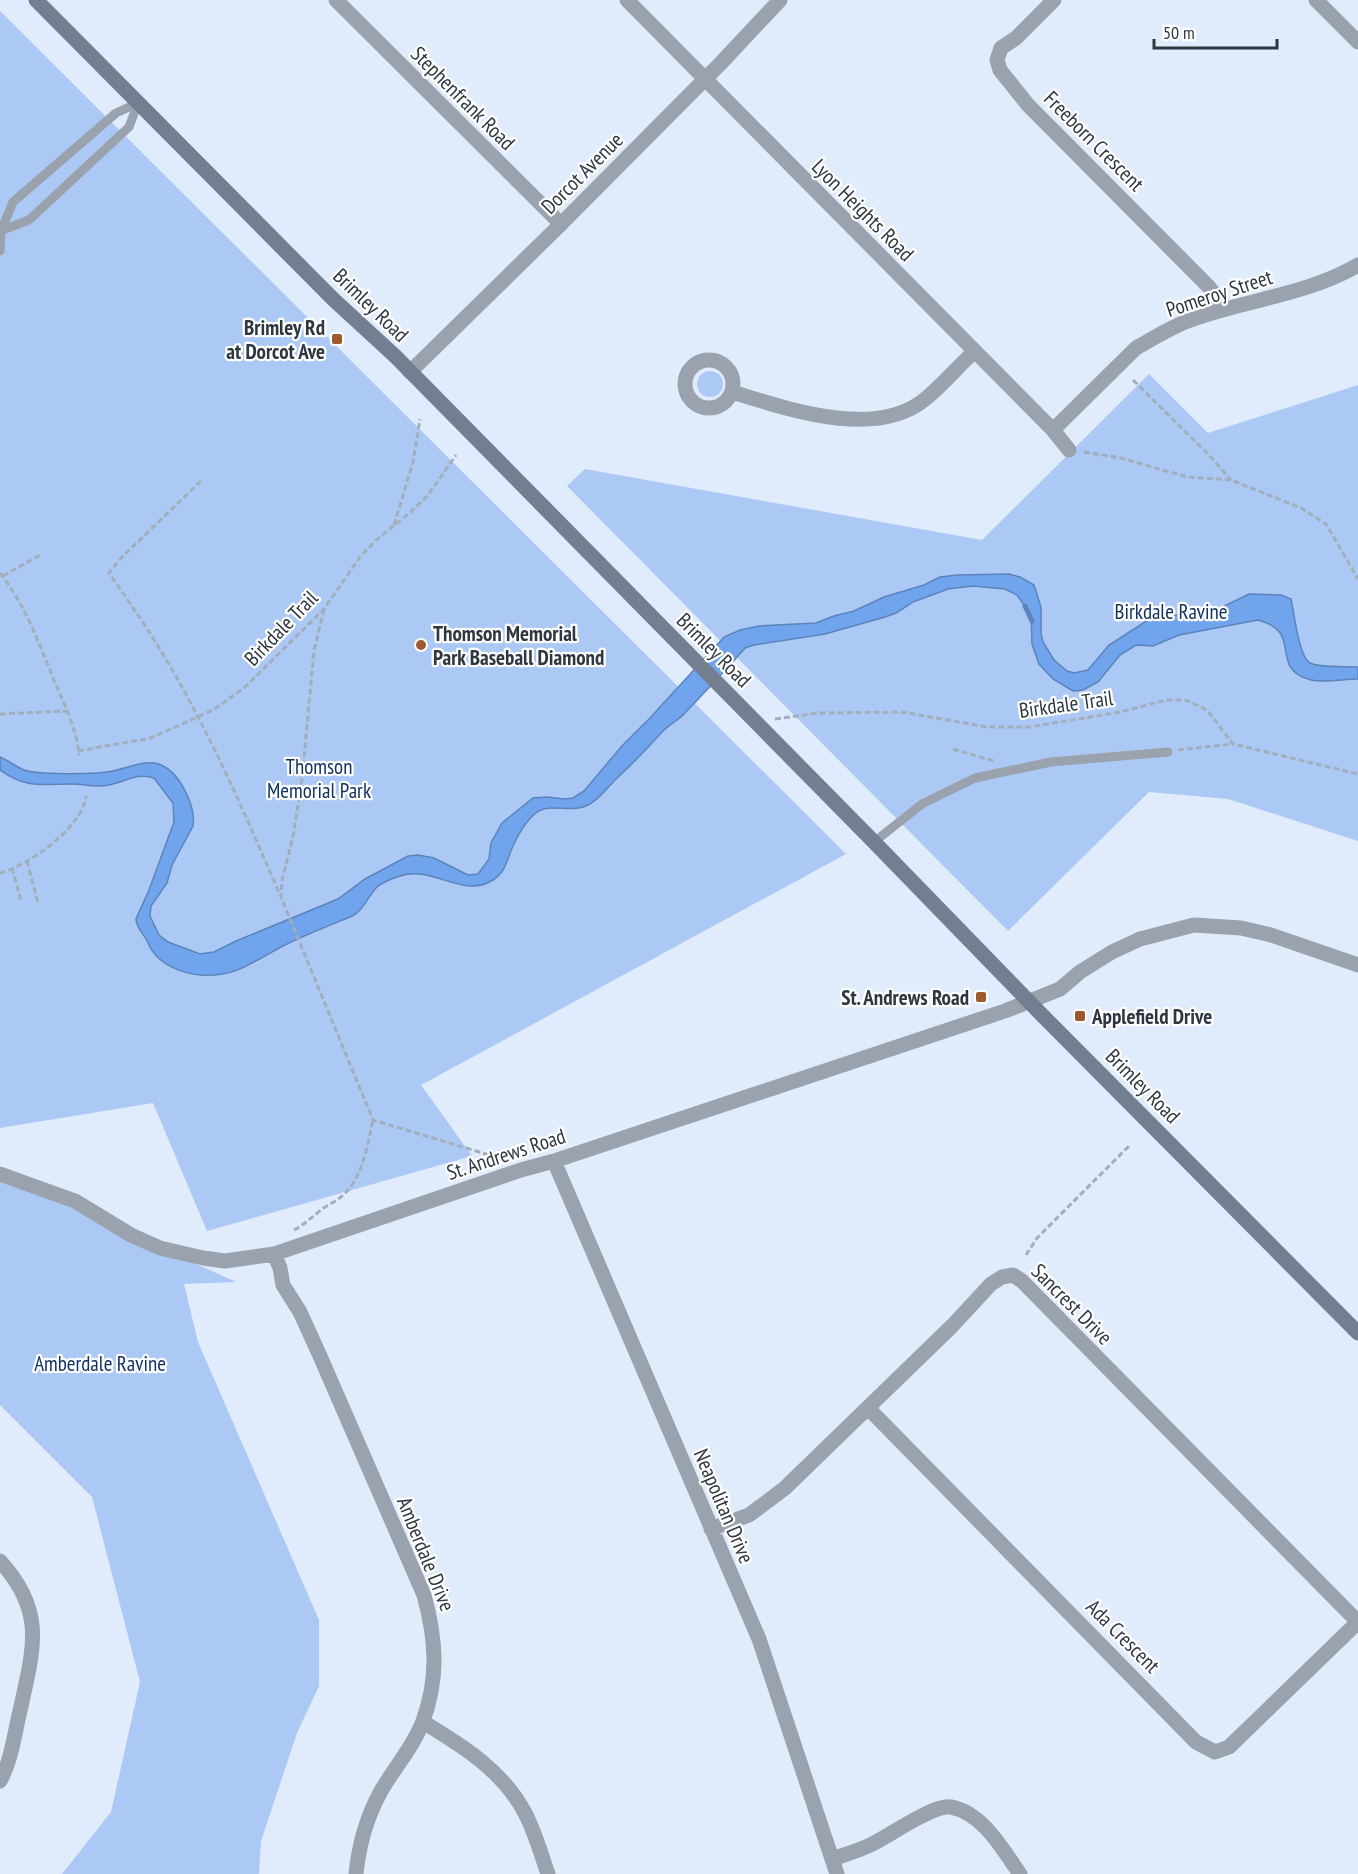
<svg xmlns="http://www.w3.org/2000/svg" width="1358" height="1874" font-family="'PT Sans Narrow',sans-serif">
	<rect width="100%" height="100%" fill="#e0ecfc"/>
	<!-- green -->
	<path fill="#abc9f4" d="M0,11l846,843 -425,231 51,71 -265,75 -54,-128 -153,25z
		M697 384a13 13 0 1 1 26 0a13 13 0 1 1-26 0Z
		M1149,374l59,59 150,-48v456l-130,-42 -79,-7 -141,139 -441,-445 18,-17 397,71z
		M0,1175l236,107 -52,2 14,58 121,278v66l-22,47 -36,108 -2,33h-197l49,-62 29,-130 -48,-185 -92,-92z"/>
	<!-- water -->
	<path fill="#70a5ee" stroke="#5c84ba" stroke-width="1.5" d="M1009,574l11,3 14,8 7,22v27l2,8 11,18 13,11 7,2 14,-3 21,-25 39,-25 13,-4 18,-1 10,-4 12,2 13,-2 35,-17 32,1 10,4c3,14 8,58 19,64 8,5 37,3 48,4v12c-14,0 -33,4 -47,1 -44,-11 -6,-48 -53,-60l-79,15 -26,11 -17,-1 -16,10 -22,27 -15,8 -10,1 -20,-12 -14,-15 -7,-20 -1,-29 -14,-20 -12,-6 -32,-3 -25,3 -35,13 -17,11 -11,4 -60,17 -71,11 -9,3c-20,23 -41,45 -62,67 -6,6 -15,10 -21,17 -15,17 -31,33 -47,48 -8,8 -16,20 -27,25 -17,9 -38,-3 -52,8 -9,7 -18,21 -23,33 -6,13 -7,26 -20,34 -31,20 -61,-17 -96,-3 -6,2 -15,6 -20,10 -9,9 -14,25 -27,30 -22,9 -45,18 -67,29 -18,9 -40,25 -61,28 -27,5 -63,-5 -74,-31 -3,-8 -12,-15 -12,-24l13,-29 25,-68 -1,-19 -19,-25c-15,-6 -30,4 -45,7 -13,3 -25,-1 -38,-1 -30,0 -44,5 -71,-14v-13c8,3 16,10 24,13 13,5 68,4 83,2 17,-2 39,-14 54,-7 19,8 35,41 32,61l-21,39 -5,18 -16,23 -1,10 9,19 9,7 32,12 14,-2 22,-11 102,-42 27,-20 43,-23 10,-1 16,3 34,17 10,-1 11,-15 2,-16 11,-20 31,-25 14,-1 18,2 8,-1 11,-7 38,-45 27,-27 75,-82 16,-7 19,-4 57,-3 18,-7 20,-5 30,-14 40,-12 16,-8 17,-2z"/>
	<g fill="none" stroke-linecap="round" stroke-linejoin="round">
		<!-- stream -->
		<path stroke="#5c84ba" stroke-width="5" d="M1025,606l7,15"/>
		<!-- path -->
		<path stroke="#a3aebc" stroke-width="3" stroke-dasharray="6 3" stroke-linecap="butt" d="M1133,380l75,74 23,26
			M1084,452l37,6 66,19 44,3 70,28 25,16 32,55
			M201,481l-79,76 -13,16c20,29 40,57 58,88 44,74 79,155 113,234
			M394,525l19,-63 7,-43
			M0,573c25,31 39,71 54,107 10,23 23,50 25,75
			M3,576l37,-21
			M324,609l-10,42 -12,128 -9,58 -11,43 -1,17 92,223 113,34 15,7
			M0,714l67,-3
			M775,719l43,-6 84,-1 85,15h43l90,-15 46,-12h20l21,10 26,34 125,30
			M953,749l41,12
			M1178,750l55,-6
			M78,751l73,-13 62,-28 32,-23 79,-78 36,-52 15,-16 37,-30 16,-16 28,-40
			M27,861l11,42
			M12,868l9,32
			M0,873c28,-7 83,-46 86,-77
			M294,1230c11,-6 18,-13 27,-20 6,-5 14,-8 20,-13 22,-18 26,-51 32,-77
			M1026,1255l11,-17 92,-92"/>
		<!-- service -->
		<path stroke="#9aa2ae" stroke-width="9" d="M0,231l29,-11 100,-93 9,-24
			M0,251l1,-20 12,-29 103,-89 22,-10
			M874,842l48,-38 53,-26 76,-16 117,-10"/>
		<!-- minor -->
		<path stroke="#9aa2ae" stroke-width="15" d="M336,0l225,224
			M627,0l426,430 16,20
			M1054,0l-38,38 -15,10 -4,12 3,10 28,35 181,182 17,22
			M1316,0l42,42
			M685 384a24 24 0 1 1 48 0a24 24 0 1 1-48 0Z
			M732,392c53,16 142,48 192,8 18,-14 33,-33 50,-48
			M1053,430l83,-82c16,-9 32,-19 49,-26 57,-22 120,-26 173,-57
			M554,1161l205,478 78,235
			M0,1174l75,27 56,34 29,13 43,10 22,3 49,-7 247,-84 33,-9 451,-150 55,-22 20,-17 32,-20 28,-13 54,-14 47,3 30,7 87,30
			M274,1254l6,14 3,17 17,27 20,44 104,239c12,44 15,82 -1,126 -9,25 -29,47 -42,70 -15,27 -22,53 -25,83
			M868,1408l328,334 19,10 14,-5 129,-125
			M711,1529l38,-14 36,-27 167,-162 39,-42 11,-7 11,-2 9,6 336,341
			M0,1561c47,51 33,89 20,150 -6,24 -8,48 -20,70
			M423,1722c40,24 80,49 102,91 10,19 16,41 23,61
			M832,1859c15,-5 30,-9 44,-17 16,-8 58,-38 75,-35 32,6 52,43 69,67"/>
		<!-- tertiary -->
		<path stroke="#9aa2ae" stroke-width="15" d="M410,372l151,-148 159,-160 60,-64"/>
		<!-- secondary -->
		<path stroke="#737f90" stroke-width="15" d="M36,0l297,299 62,57 479,486 169,174 315,317"/>
	</g>
	<!-- markers -->
	<g fill="#9e592c" stroke="#fff" stroke-width="2">
		<rect x="331" y="333" width="12" height="12" rx="3"/>
		<circle cx="421" cy="645" r="6"/>
		<rect x="975" y="991" width="12" height="12" rx="3"/>
		<rect x="1074" y="1010" width="12" height="12" rx="3"/>
	</g>
	<g text-anchor="middle" dominant-baseline="central" stroke-width="4.5" stroke-linejoin="round" paint-order="stroke">
		<!-- street labels -->
		<g font-size="21" fill="#2e3640" stroke="#fff">
			<text transform="translate(463 98) rotate(45)">Stephenfrank Road</text>
			<text transform="translate(1094 141) rotate(45)">Freeborn Crescent</text>
			<text transform="translate(582 173) rotate(-45)">Dorcot Avenue</text>
			<text transform="translate(863 210) rotate(45)">Lyon Heights Road</text>
			<text transform="translate(1219 293) rotate(-18)">Pomeroy Street</text>
			<text transform="translate(371 305) rotate(44)">Brimley Road</text>
			<text transform="translate(281 628) rotate(-46)">Birkdale Trail</text>
			<text transform="translate(714 650) rotate(45)">Brimley Road</text>
			<text transform="translate(1066 704) rotate(-8)">Birkdale Trail</text>
			<text transform="translate(1143 1086) rotate(45)">Brimley Road</text>
			<text transform="translate(506 1154) rotate(-18)">St. Andrews Road</text>
			<text transform="translate(1072 1304) rotate(45)">Sancrest Drive</text>
			<text transform="translate(724 1506) rotate(67)">Neapolitan Drive</text>
			<text transform="translate(426 1554) rotate(68)">Amberdale Drive</text>
			<text transform="translate(1123 1636) rotate(45)">Ada Crescent</text>
		</g>
		<!-- poi labels -->
		<g font-size="21" font-weight="bold" fill="#2e3640" stroke="#fff" text-anchor="end">
			<text x="325" y="327">Brimley Rd<tspan x="325" dy="24">at Dorcot Ave</tspan></text>
			<text x="433" y="633" text-anchor="start">Thomson Memorial<tspan x="433" dy="24">Park Baseball Diamond</tspan></text>
			<text x="969" y="997">St. Andrews Road</text>
			<text x="1092" y="1016" text-anchor="start">Applefield Drive</text>
		</g>
		<!-- park labels -->
		<g font-size="21" fill="#103361" stroke="#fff">
			<text x="1171" y="611">Birkdale Ravine</text>
			<text x="319" y="766">Thomson<tspan x="319" dy="24">Memorial Park</tspan></text>
			<text x="100" y="1363">Amberdale Ravine</text>
		</g>
	</g>
	<!-- scale -->
	<path d="M1154 39v9h123v-9" fill="none" stroke="#2e3640" stroke-width="3"/>
	<text x="1163" y="39" font-size="18" fill="#2e3640" stroke="#ffffff" stroke-width="4.5" paint-order="stroke">50 m</text>
</svg>
